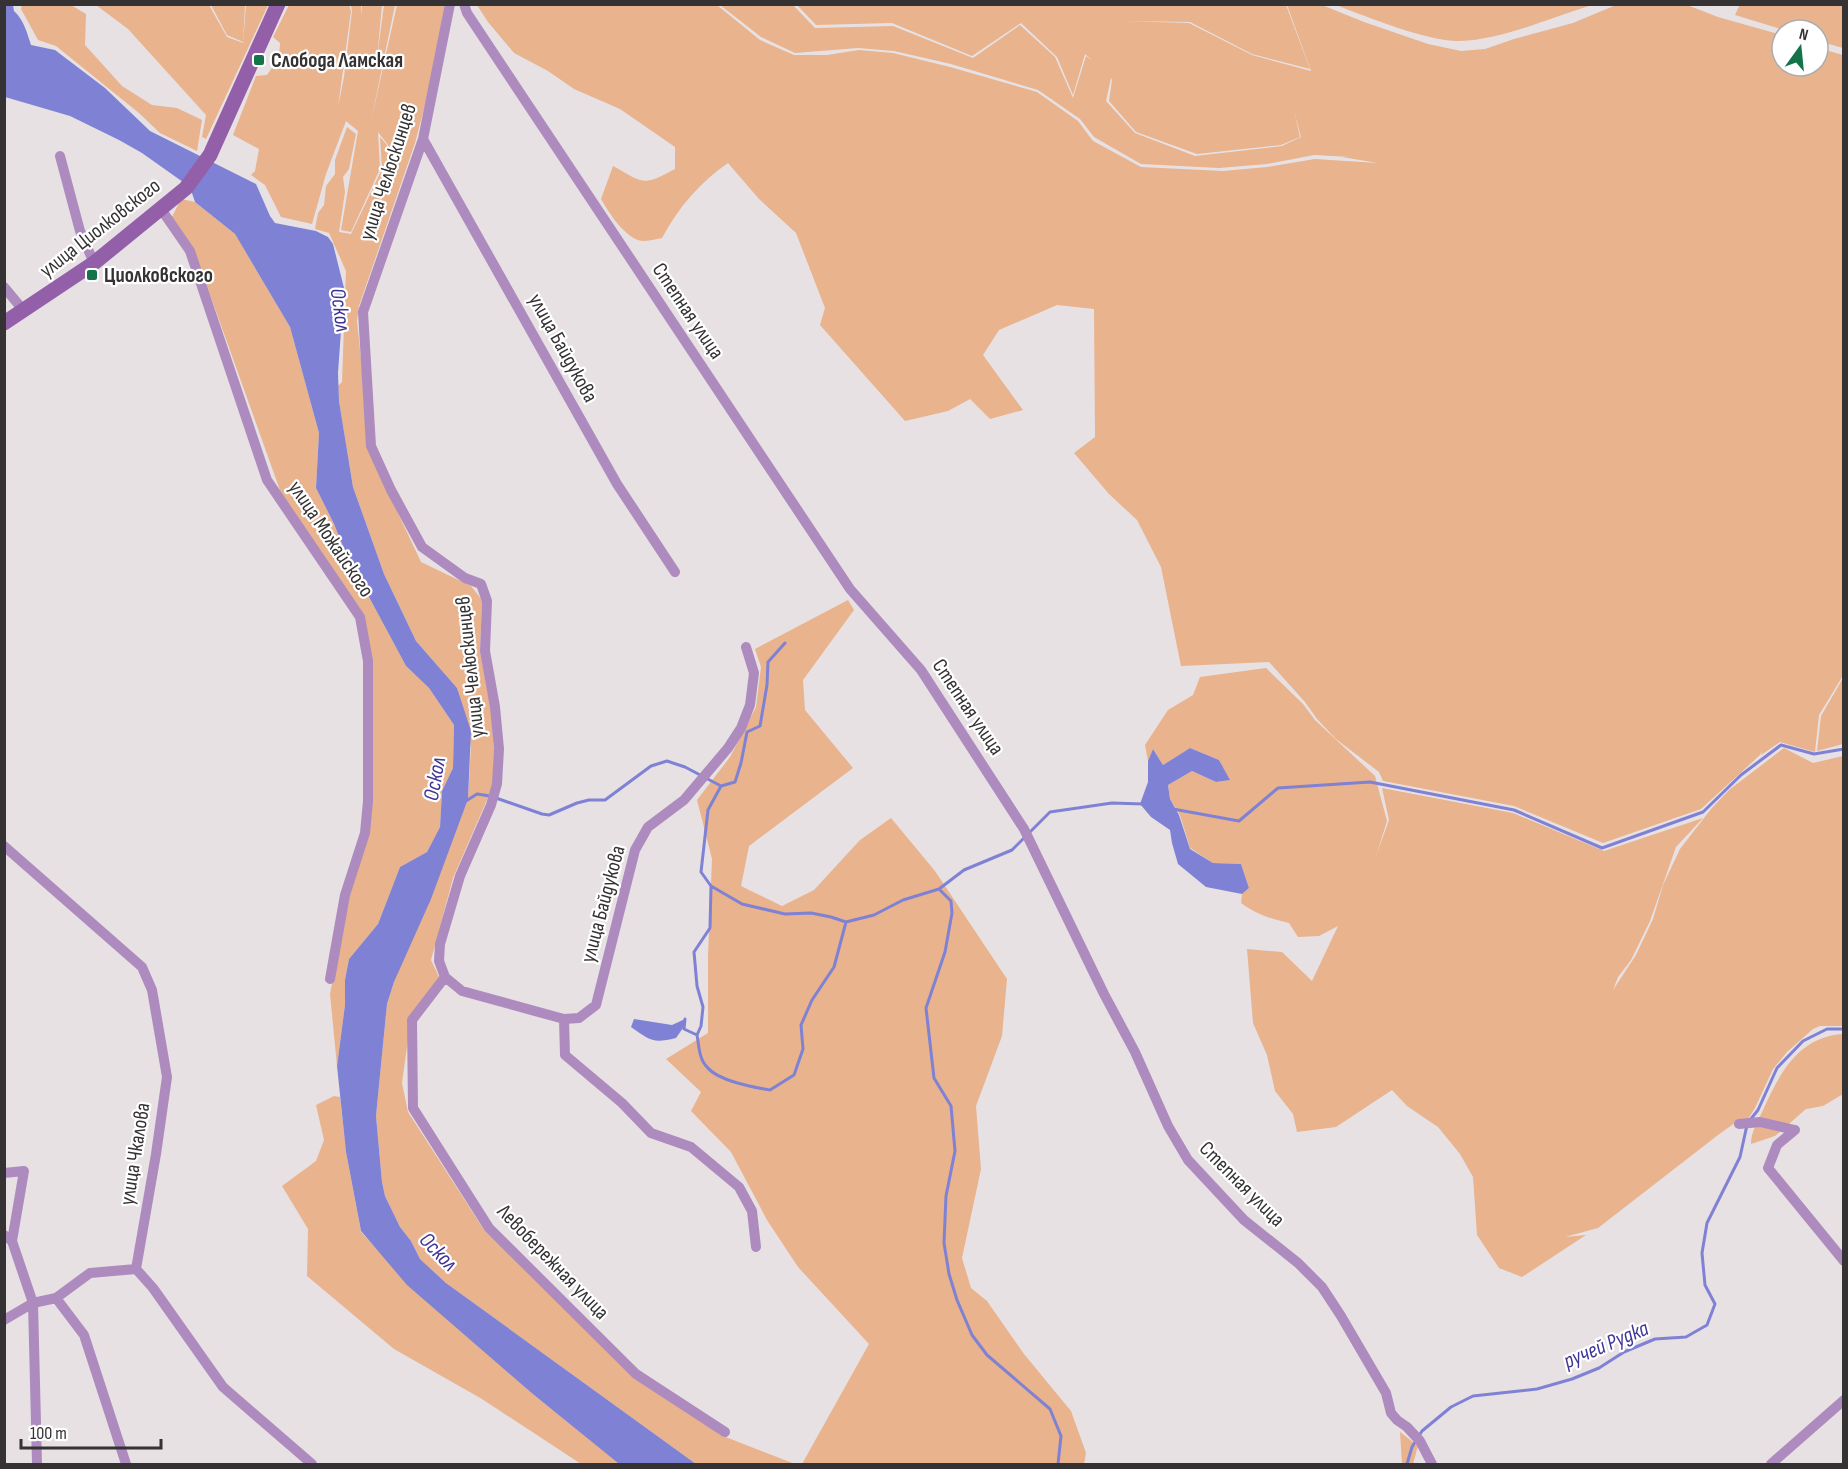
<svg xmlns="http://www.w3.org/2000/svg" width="1848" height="1469" font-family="'Sofia Sans Condensed',sans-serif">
	<rect width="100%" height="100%" fill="#e7e1e4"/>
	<!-- green -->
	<path fill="#e8b38d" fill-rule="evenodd" d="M1740,4l103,1v43l-25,-7v-11h-34l-49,-15z
		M22,5h49l15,9 -1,31 37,41 30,19 25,3 25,12 -5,31 -37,-18 -21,-20 -83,-67 -18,-6 -17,-31z
		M96,5h113l18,32 16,6 3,-38h22l-62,134 -4,-2 4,-22 -78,-86z
		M211,5h34l-2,37 -16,-7z
		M289,5h60l2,6 -13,96 6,-30 8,-66 -1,-6h10l1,11v-11h20l-5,53 7,-53h11l-24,116 26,-116h48l-14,77 -16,61 -56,163 -2,15 14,135 50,106 50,24 11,14 -2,51 11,58 3,42 -1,35 -40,92 -22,82 9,19 -29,39 -9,65 6,29 76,118 152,148 87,58 72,28h-99l-250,-181 -26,-24 -9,-18 -11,-14 -15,-31 -3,-14 -6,-66 11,-112 7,-22 74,-183 3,-52 -14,-59 -41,-47 -32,-67 -31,-87 -14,-86 -1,-15 4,-4 4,-111 -17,-38 -14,-4 3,-16 6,-8 2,-19 9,-12v-14l12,-33 9,7 -7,35 -6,8 2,15 -6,40 12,2 31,-65 -2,-32 7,8 6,26 -29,64 31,-64 -7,-26 -10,-13 2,37 -29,63 -10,-2 17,-99 -12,-10 -20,53 -14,50 -31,-7 -16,-32 -14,-10 4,-4 4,-22 -26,-14 23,-59 11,-1c8,-11 13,-18 13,-32l-7,-6z
		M477,5h240l43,35 34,15h33l32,-5 34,3 57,14 87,25 41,29 15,20 48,26 82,4 44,-4 48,-8 63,4 -36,-6h9l-37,-2 -47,9 -48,4 -78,-4 -47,-27 -14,-18 -42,-29 -87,-26 -57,-13 -36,-3 -63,5 -34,-16 -41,-32h73l22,23 78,-2 80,32 47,-33 35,32 18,41 13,-42 7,5 -8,-7 -12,41 -16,-38 -36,-34 -49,33 -80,-33 -76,2 -19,-20h489l24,64 -58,-15 -62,-32 -66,-1 65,2 63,32 59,16 -24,-66h35l42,17 64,22 33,7 24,-2 29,-10 59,-16 43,-18h71l31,12 64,18v31h36v-18l25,7 1,619 -25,41 -4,37 -35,-10 -19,13 1,-4 -2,4 -59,54 -98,34 -89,-37 -131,-25 -4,-9 -43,-33 -19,-20 -12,-17 -36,-40 -88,4 -20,-99 -24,-47 -28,-26 -35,-41 21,-16 -1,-128 -37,-4 -58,25 -16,25 40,55 -33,9 -20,-20 -22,12 -43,10 -85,-96 5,-17 -29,-75 -37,-34 -31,-36c-28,19 -50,45 -66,75 -6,1 -14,3 -20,3 -17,-3 -33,-28 -41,-42l12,-33c31,17 29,21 62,3v-22l-55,-38 -46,-20 -26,-18 -34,-18 -26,-31zM1111,78l1,2 -3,21 27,31 61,22 84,-9 19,-8 -6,-26 7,26 -19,9 -87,10 -60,-23 -29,-32z
		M1588,5l1,1c-39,12 -89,34 -129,35 -31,1 -93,-24 -124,-36z
		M181,199l14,3 40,32 55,93 29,106 -3,55 18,36 13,32 59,110 23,22 25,37 -1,43 -11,23 -2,36 -13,25 -27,15 -22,57 -29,35 -4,21v25l-8,61 -7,-72 18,-94 22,-70 -7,-215 -82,-122 -88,-246 -21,-30z
		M848,600l6,10 -51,70 2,30 48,58 -104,78 -8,40 41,20 32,-16 46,-50 31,-22 44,53 72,108 -5,57 -26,70 5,63 -19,89 9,30 16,13 37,53 47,57 15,42 -2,11h-282l67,-120 -71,-77 -31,-47 -36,-68 -40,-41 10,-19 -35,-33 42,-26v-77l4,-97 -15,-59 33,-43 26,-50 5,-40 -6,-18z
		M1266,668l37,36 12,16 60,56 12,45 -11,35 13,-36 -7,-32 131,25 91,38 99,-33 -27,29 -26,74 -19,39 -13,17 -5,13 23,-35 17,-36 10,-34 17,-36 31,-40 18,-19 55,-42 29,15 30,-7v270h-23l-7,3 -26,23 -14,17 -18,39 -7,11 -9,1 -21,15 -120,93 -33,9 21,-2 -64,42 -23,-9 -22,-33 -4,-58 -13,-23 -22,-27 -31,-21 -15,-16 -56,37 -39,5 -4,-18 -18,-23 -8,-36 -14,-32 -6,-74 35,3 30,29 26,-55 -19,10 -21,1 -9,-14c-18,-4 -33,-9 -48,-20l1,-9 7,-6 -8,-24 -28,-1 -23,-15 -10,-33 -10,-16 -2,-14 24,-14 24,11 13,-2 -10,-20 -29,-12 -27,17 -10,-16 -5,12 -3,-16 23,-35 25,-15 7,-18z
		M1843,678v66l-26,7 4,-35z
		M1843,1034v60l-20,12 -17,3 -31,27 -24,8c0,-13 7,-22 12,-34 17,-37 35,-73 80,-76z
		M334,1096l6,1 6,55 15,80 22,24 151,139 86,69h-39l-99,-65 -88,-50 -87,-73 1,-47 -26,-43 34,-25 8,-21 -8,-35z
		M1400,1432l18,14 -5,18h-11z"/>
	<!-- water -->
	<path fill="#7f82d4" d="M5,5h8l1,6c10,9 13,22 17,34l24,5 50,38 45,43 106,53 14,32 5,7 41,8 12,6 5,7 11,44 -6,85 1,28 14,86 31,87 32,67 41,47 14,43 -3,68 -37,100 -37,83 -7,22 -11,112 6,66 3,14 15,31 11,14 9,18 26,24 250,181h-76l-2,-1 -84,-68 -127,-110 -46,-54 -15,-79 -9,-86 8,-61v-25l4,-21 29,-35 22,-57 27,-15 13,-25 2,-36 11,-23 1,-43 -25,-37 -23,-22 -59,-110 -13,-32 -18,-36 3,-55 -29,-106 -55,-93 -40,-32 -5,-15 -48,-34 -23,-13 -49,-24 -65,-19z
		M1190,748l29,12 11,20 -14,2 -24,-11 -24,14 2,14 9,16 11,34 23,14 28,1 8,24 -7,6 -36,-7 -28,-23 -6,-21 -2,-13 -19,-13 -11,-13 8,-22v-21l5,-12 10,16z
		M634,1019l38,6 13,-6 -2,9 -7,10c-24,6 -26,2 -45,-11z"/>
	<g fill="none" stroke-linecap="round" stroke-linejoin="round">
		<!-- stream -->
		<path stroke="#7f82d4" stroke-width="3" d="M721,786l-13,24 -7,62 10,14 31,18 43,10 26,-1 20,4 15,5 28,-7 29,-15 36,-11 25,-19 48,-20 13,-13
			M496,798l46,16 7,1 28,-12 12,-3h16l46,-34 16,-5 18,6 36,19 14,-4 6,-19 6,-31 13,-6 7,-41 1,-23 17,-19
			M466,801l11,-7 13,2
			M1173,809l66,12 39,-33 92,-6 144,28 88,38 101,-36 38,-37 40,-30 33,9 30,-5
			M1030,832l20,-20 62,-9 31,1
			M939,889l12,12 1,12 -7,39 -19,56 8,70 17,28 4,45 -9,45 -2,47 5,31 8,26 15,35 15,20 63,54 11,27 -3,28
			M685,1019l-1,10 13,6 4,-9 2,-19 -6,-21 -3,-34 16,-24 1,-42
			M697,1035c2,11 2,24 10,32 11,14 46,20 63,23l24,-15 9,-26 -2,-24 11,-25 22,-33 12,-45
			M1750,1120l8,-10 19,-42 26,-27 24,-12h17
			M1407,1464l5,-17 10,-16 29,-24 22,-11 64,-7 35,-10 27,-11 25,-16 31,-13 31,-2 21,-12 8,-21 -10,-19 -3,-32 5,-30 33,-66 7,-32"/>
		<!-- minor -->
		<path stroke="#ae8bbe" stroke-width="10" d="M450,4l-27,135 -60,173 8,134 20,44 31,57 43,31 16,6 6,17 -2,50 10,56 4,42 -2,35 -6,21 -31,71 -20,68 -1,17 6,16 17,14 102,28 15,-1 17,-13 39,-155 13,-23 36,-27 44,-52 13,-20 9,-23 4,-32 -8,-26
			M464,4l3,9 383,576 71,81 103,159 80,165 31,58 33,74 20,34 56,60 54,43 24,24 19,29 45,77 5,20 6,7 10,7 13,14 12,23
			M423,139l194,345 58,88
			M60,156l20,75 14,32
			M161,209l29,42 77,229 93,137 8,44v140l-3,32 -20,62 -15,84
			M4,287l20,24
			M4,846l138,121 10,23 15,87 -11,77 -20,115 17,19 70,99 89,77
			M445,977l-33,43 1,88 76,120 147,146 89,58
			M564,1019l1,36 57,48 29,30 40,14 48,40 13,24 4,36
			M1739,1124l21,-2 35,8
			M1795,1130l-18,15 -9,23 76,93
			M4,1173l20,-2 -12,70
			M4,1235l8,6 21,62 4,161
			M56,1298l28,37 42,129
			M4,1320l29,-17 23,-5 34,-25 46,-4
			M1771,1464l73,-64"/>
		<!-- secondary -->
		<path stroke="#935fa9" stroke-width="15" d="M4,323l90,-60 92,-75 24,-33 68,-151"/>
	</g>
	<!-- markers -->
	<g fill="#13744a" stroke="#fff" stroke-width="2">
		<rect x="253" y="54" width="12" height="12" rx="3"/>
		<rect x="86" y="269" width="12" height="12" rx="3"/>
	</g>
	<g text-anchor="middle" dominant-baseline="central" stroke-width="4.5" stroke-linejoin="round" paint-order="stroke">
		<!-- poi labels -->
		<g font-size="21" font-weight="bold" fill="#343233" stroke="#fff" text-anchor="start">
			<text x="271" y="60">Слобода Ламская</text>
			<text x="104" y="275">Циолковского</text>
		</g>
		<!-- street labels -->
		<g font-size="21" fill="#343233" stroke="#fff">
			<text transform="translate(388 172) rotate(-72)">улица Челюскинцев</text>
			<text transform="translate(100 228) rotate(-38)">улица Циолковского</text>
			<text transform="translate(688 311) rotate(56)">Степная улица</text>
			<text transform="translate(563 348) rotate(61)">улица Байдукова</text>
			<text transform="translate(331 539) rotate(56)">улица Можайского</text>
			<text transform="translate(470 667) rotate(-96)">улица Челюскинцев</text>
			<text transform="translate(968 707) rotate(56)">Степная улица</text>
			<text transform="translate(603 904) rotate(-75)">улица Байдукова</text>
			<text transform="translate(135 1154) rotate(-81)">улица Чкалова</text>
			<text transform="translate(1242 1184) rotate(45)">Степная улица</text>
			<text transform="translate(553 1262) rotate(46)">Левобережная улица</text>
		</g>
		<!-- water labels -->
		<g font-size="22" font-style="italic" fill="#3e3596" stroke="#fff">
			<text transform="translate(340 310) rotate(82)">Оскол</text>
			<text transform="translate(435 779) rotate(-80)">Оскол</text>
			<text transform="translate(438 1252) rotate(46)">Оскол</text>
			<text transform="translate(1606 1345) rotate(-23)">ручей Рудка</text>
		</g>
	</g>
	<!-- border -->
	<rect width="1848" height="1469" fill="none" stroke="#343233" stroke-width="12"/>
	<!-- north arrow -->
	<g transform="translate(1800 48) rotate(15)"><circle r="28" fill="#ffffff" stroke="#aeadad" stroke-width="1.5"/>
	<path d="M0-4.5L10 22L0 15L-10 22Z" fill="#13744a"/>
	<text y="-9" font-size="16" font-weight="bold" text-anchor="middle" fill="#343233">N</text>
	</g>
	<!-- scale -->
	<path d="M21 1439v9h140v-9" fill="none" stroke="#343233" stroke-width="3"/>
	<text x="30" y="1439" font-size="18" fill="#343233" stroke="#ffffff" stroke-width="4.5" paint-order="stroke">100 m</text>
</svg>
